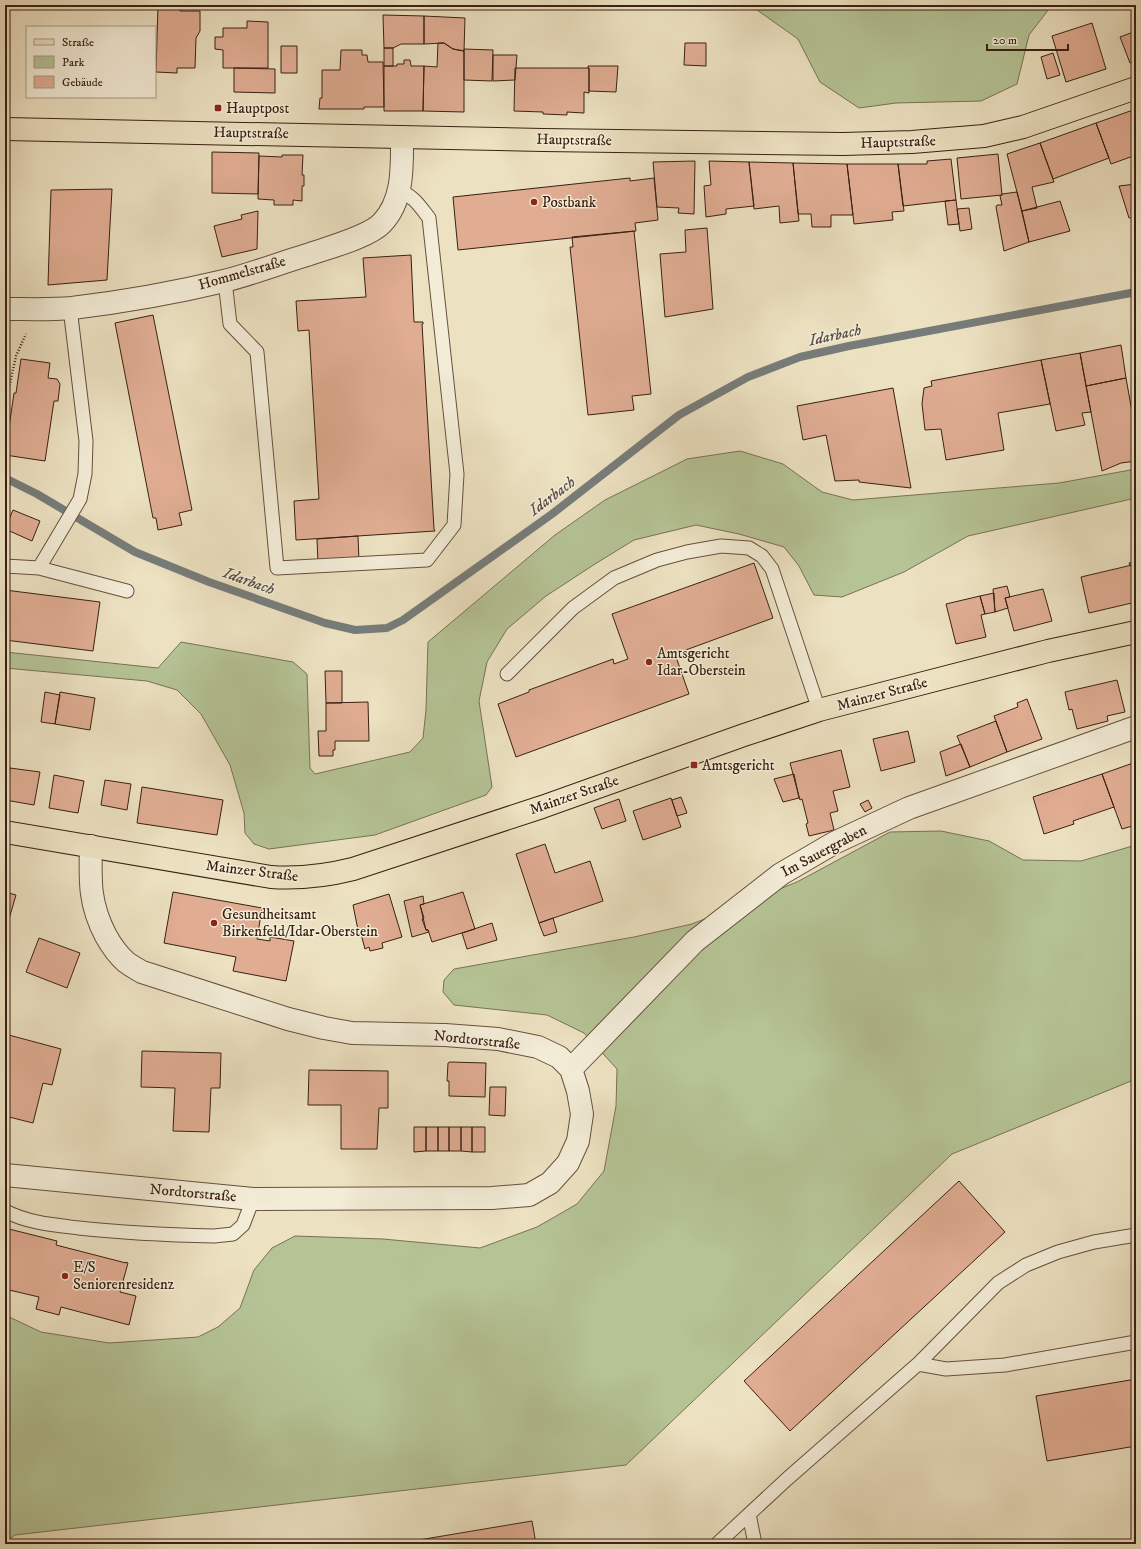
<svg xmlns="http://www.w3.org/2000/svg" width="1141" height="1549" font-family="'IM FELL DW Pica',serif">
	<rect width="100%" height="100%" fill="#ece1c1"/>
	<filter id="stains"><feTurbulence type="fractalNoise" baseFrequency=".005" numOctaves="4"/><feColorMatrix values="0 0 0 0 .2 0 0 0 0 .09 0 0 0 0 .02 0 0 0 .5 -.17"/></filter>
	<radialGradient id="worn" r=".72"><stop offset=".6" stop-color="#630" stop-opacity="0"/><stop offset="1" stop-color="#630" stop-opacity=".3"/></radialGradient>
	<!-- green -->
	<path fill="#b5c395" stroke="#787254" d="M750,5h302l-23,30 -12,49 -36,17 -85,2 -37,5 -39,-26 -22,-43z
		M740,451l43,13 39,28 31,8 206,-17 77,-14v29l-168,38 -64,36 -62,25 -28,-2 -15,-29 -15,-19 -45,-13 -43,-9 -62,15 -39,24 -49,32 -39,33 -20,33 -8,39 13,86 -6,8 -111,40 -106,14 -15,-5 -9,-11 -1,-20 -14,-48 -29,-51 -24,-24 -30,-9 -142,-13v-16l153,16 23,-26 112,20 14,12 3,94 5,6 95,-22 13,-14 3,-28 2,-68 127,-107 50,-35 82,-41z
		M941,831l48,10 34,19 58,1 55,-16v234l-184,75 -326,311 -611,70 -10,7v-227l36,17 68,11 89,-6 20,-10 22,-19 14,-38 18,-22 23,-12 88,3 97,9 57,-21 40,-23 27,-33 12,-65 1,-37 -33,-36 -37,-18 -93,-10 -11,-13 1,-12 10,-11 180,-32 58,-13 105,-42 93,-50z"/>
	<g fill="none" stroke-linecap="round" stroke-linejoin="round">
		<!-- stream -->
		<path stroke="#777c7a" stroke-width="8" d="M5,478l32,16 98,58 74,30 116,41 30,7 32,-2 16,-8 149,-106 127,-99 69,-38 52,-20 49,-11 287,-54"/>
	</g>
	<!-- building -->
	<path fill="#e0ad93" stroke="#3a2012" d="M158,5h22v6h20v20l-4,7 -1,30h-18v5l-21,-1z
		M383,15l41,1v28h-23l-8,4h-9z
		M424,16l41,2 -1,33 -11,-2 -9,-6 -20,1z
		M247,21l21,1v46h-45v-18l-8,-1v-12h8v-9h24z
		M1092,23l14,46 -40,13 -14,-46z
		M1136,31v30l-6,2 -10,-26z
		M438,43h6l9,6 11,2v61l-41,-1 1,-45 13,1z
		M685,43h21v23l-22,-1z
		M281,46h16v27h-16z
		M384,48h9v18h-9z
		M464,49l29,1 -1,31 -28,-1z
		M341,50h21v5h5l1,7h15l1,45h-20v2h-45l1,-11h2v-28h18z
		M1053,53l7,22 -13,4 -6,-22z
		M493,55h24l-2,25 -22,1z
		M404,60h6l1,6h13l-1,45h-39v-45h13v-2h7z
		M588,66h30l-2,26 -27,-1v-23h-1z
		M234,68l41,1v24l-41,-1z
		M515,68h74v25l-5,-1v21l-17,-1v3l-24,-1v-2l-29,-1z
		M1136,109v46l-25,9 -15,-41z
		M1096,123l13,35 -56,21 -13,-36z
		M1040,143l14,39 -22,5 5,21 -15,3 -15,-57z
		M212,152l47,1 -1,41 -46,-1z
		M998,154l4,41 -41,4 -4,-41z
		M282,155h21l-1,20h2v11h-2v15l-9,-1v5h-19v-5l-16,-1 1,-43 23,1z
		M5,158h3l-1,39h-2z
		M951,159l5,41 -53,6 -5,-42h29v-3z
		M695,161l-1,53 -16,-1 1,-5 -22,-1 -4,-45z
		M709,161l40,1 5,44 -28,3v5l-20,3 -2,-31 7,-1z
		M749,162l44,1 6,58 -19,2 -1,-17 -25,3z
		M793,163l54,1 6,51h-22v12h-19l-1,-13h-13z
		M847,164h51l6,47 -12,1 1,8 -39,4z
		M630,178v3l24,-3 4,42 -23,3 1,8 -178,19 -5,-53z
		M1136,184v33l-7,1 -10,-32z
		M112,189l-5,91 -59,5 3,-95z
		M1017,192l12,50 -25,9 -8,-44 1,-2h5l-2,-9 2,-1v-1z
		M956,200l3,24 -11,1 -3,-24z
		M1060,201l10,30 -41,11 -7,-31z
		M969,208l3,21 -12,2 -3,-22z
		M258,211l-1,38 -35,8 -8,-31 28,-7 -1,-4z
		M707,228l6,81 -48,8 -5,-63 26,-2 -1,-22z
		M634,231l17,163 -19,2 2,14 -46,5 -18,-168h3l-1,-10z
		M411,255l3,67h9v2h-1l12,205 1,2 -139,9 -2,-39 25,-2 -10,-169 -11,1 -2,-30 70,-4 -3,-39z
		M153,315l39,195 -13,3 3,12 -24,5 -2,-12h-3l-38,-195z
		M1121,345l5,33 -40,8 -6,-33z
		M1080,353l11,59 -9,1 3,12 -29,6 -15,-71z
		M21,359l29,4 -2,15 9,1 3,5 -2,17h-4l-9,60 -40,-6 9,-62h2z
		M1041,360l9,44 -52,9 6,37 -58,10 -5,-31 -16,1 -3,-26 2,-16 8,-2 -1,-5z
		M1126,378l10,56v27l-15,2 -19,8 -16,-85z
		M893,388l18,100 -52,-6v-2l-24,1 -9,-46 -23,5 -6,-34z
		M13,510l27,11 -8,20 -27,-12z
		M358,536l1,25 -41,2 -1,-24z
		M1136,561v22l-4,-18h-2l-1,-2z
		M754,563l19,55 -98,36 14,40 -173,63 -18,-53 31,-12v-2l84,-31 1,5 14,-5 -16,-45z
		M1132,565l4,18v19l-47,11 -8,-36z
		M1007,586l3,11 -5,1 3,10 -13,4 -2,-23z
		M1043,589l9,32 -38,10 -9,-33z
		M5,590l95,12 -7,49 -88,-11z
		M994,593l1,19 -10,2 -5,-18z
		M980,596l5,18 -4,1 5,22 -30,7 -10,-40z
		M325,671h17v32h-16z
		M1117,680l8,32 -18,4 1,5 -31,8 -5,-20 -3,1 -4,-18z
		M45,692l15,3 -5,29 -14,-2z
		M60,692l35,6 -5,32 -35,-6z
		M1027,699l15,40 -35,13 -13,-36 24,-9 -1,-4z
		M368,702l1,39h-34v9h-2v6h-14l-1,-25h8v-28z
		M996,721l11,31 -37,15 -13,-31z
		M908,731l7,31 -34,9 -8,-32z
		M961,744l9,23 -24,9 -6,-24z
		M841,750l9,37 -17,4 5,20 -8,2 4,17 -25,6 -3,-12 2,-1 -6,-24 -2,1 -10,-37z
		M1136,762v63l-14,4 -20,-55z
		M5,767l5,1 -4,21h-1z
		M10,768l30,4 -6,33 -29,-5z
		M794,774l5,24 -16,4 -9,-23z
		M1102,774l12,33 -41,14 1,3 -30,10 -11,-37z
		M54,775l30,6 -6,32 -29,-5z
		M105,780l26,4 -4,26 -26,-5z
		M142,787l81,13 -6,35 -80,-12z
		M681,797l6,16 -10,3 -5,-16z
		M671,798l10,29 -38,13 -10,-29z
		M619,799l7,22 -24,8 -8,-21z
		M868,800l4,8 -7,4 -5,-8z
		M545,844l10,29 35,-12 13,40 -64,22 -23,-69z
		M5,892l11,3 -9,31 -2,-1z
		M173,892l89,16 -5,31 13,2v-4l24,4 -8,40 -53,-10 3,-14 -72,-14z
		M463,892l12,37 -43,13 -4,-12h-2l-6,-25z
		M389,894l13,43 -20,6 1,5 -13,3 -1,-4 -4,2 -4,-15 -2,1 -6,-30z
		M423,896l1,8 -4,1 4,13 -2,1 4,11h2l1,2 -17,5 -8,-36z
		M553,918l4,14 -13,4 -5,-13z
		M492,923l5,17 -30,9 -5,-16z
		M39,938l41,15 -13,35 -41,-16z
		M5,1034l56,15 -9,36 -9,-2 -10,40 -28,-7v-31l3,-13 -3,-1z
		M142,1051l79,2 -1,35h-9l-2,44 -36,-1 2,-43 -34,-1z
		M450,1062l36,1 -1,34 -36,-1v-15h-2l1,-18z
		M309,1070l79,1v37h-9l-2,41h-36v-44h-33z
		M490,1087h16l-1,29 -16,-1z
		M414,1127h12v24l-12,1z
		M426,1127h12v24h-12z
		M438,1127h11v24h-11z
		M449,1127h12v24h-12z
		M461,1127h11v25l-11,-1z
		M472,1127h13v25h-13z
		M959,1181l46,51 -215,199 -46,-50z
		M5,1228l52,13 -1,4 70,18v-1l2,1 -8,29 16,4 -7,29 -68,-18 -2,8 -23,-6 3,-12 -34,-8z
		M1136,1379v67l-89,15 -11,-65z
		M532,1521l4,23h-141z"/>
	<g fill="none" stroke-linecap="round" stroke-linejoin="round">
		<!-- lane casing -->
		<g stroke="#66503e" stroke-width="15">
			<path id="lane" d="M225,281l5,43 27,28 20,216 150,-8 27,-35 3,-51 -28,-256c-10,-13 -15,-21 -30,-28
				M5,566l34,2 88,23
				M39,568l41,-69 5,-25 1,-33 -16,-133
				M507,674l66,-66 41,-30 43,-18 30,-8 34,-6 28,2 13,8 10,13 47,141
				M5,1211c23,12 49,14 74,17 45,5 90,7 135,8l19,-2 10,-9 10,-26
				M918,1364l28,5 59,-4 131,-23
				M749,1514l6,30
				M717,1544l70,-65 131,-115 80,-81 28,-18 32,-13 36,-10 42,-7"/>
		</g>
		<!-- street casing -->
		<g stroke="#66503e" stroke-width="24">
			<path id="street" d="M5,309c22,0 45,1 67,-1 50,-6 102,-15 152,-27 28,-7 56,-18 83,-26 20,-7 62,-18 75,-32 22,-23 20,-57 20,-86
				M571,1069l124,-128 86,-67 53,-31 75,-35 227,-81
				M5,1175l248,24 239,-1 37,-3 21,-12 18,-20 10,-22 4,-27 -4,-23 -7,-22 -12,-12 -21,-10 -40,-8 -53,-4 -93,-2 -28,-5 -36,-9 -146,-47c-5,-3 -11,-6 -16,-10 -8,-7 -15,-17 -20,-26 -17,-32 -16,-55 -15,-90"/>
		</g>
		<!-- primary casing -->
		<g stroke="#3a2012" stroke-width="24">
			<path id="primary" d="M5,129l538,11 300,4 69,-2 72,-6 39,-9 113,-39
				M5,832l266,45c28,2 54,-1 82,-8l189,-62 202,-72 75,-25 229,-59 88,-19"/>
		</g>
		<!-- path -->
		<path stroke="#3a2012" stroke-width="2.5" stroke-dasharray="1 2" stroke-linecap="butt" d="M5,406l11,-50 10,-22"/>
		<!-- lane -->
		<use href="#lane" stroke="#f3ecd7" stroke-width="13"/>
		<!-- street -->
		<use href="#street" stroke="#f3ecd7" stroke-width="22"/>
		<!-- primary -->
		<use href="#primary" stroke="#ece1c1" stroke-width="22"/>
	</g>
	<!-- markers -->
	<g fill="#8f2418" stroke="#f3ecd7" stroke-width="1.5">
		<rect x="214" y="104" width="8" height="8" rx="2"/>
		<circle cx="534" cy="202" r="4"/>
		<circle cx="649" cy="662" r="4"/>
		<rect x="690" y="761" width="8" height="8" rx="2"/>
		<circle cx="214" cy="923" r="4"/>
		<circle cx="65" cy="1276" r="4"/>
	</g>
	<g text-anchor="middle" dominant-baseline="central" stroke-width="3" stroke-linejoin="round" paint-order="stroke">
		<!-- poi labels -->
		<g font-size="15" fill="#3a2012" stroke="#f3ecd7" text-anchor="start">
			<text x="226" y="108">Hauptpost</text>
			<text x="542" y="202">Postbank</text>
			<text x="657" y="653">Amtsgericht<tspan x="657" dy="17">Idar-Oberstein</tspan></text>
			<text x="702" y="765">Amtsgericht</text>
			<text x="222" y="914">Gesundheitsamt<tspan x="222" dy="17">Birkenfeld/Idar-Oberstein</tspan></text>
			<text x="73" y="1267">E/S<tspan x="73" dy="17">Seniorenresidenz</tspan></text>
		</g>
		<!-- street labels -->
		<g font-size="15" fill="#3a2012" stroke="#f3ecd7">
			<text transform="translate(251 133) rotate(1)">Hauptstraße</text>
			<text transform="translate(574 140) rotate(1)">Hauptstraße</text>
			<text transform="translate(898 142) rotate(-2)">Hauptstraße</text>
			<text transform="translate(242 273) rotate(-16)">Hommelstraße</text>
			<text transform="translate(882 694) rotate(-15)">Mainzer Straße</text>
			<text transform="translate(574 795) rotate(-19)">Mainzer Straße</text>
			<text transform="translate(824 851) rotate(-28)">Im Sauergraben</text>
			<text transform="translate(252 871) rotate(7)">Mainzer Straße</text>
			<text transform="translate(477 1040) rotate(6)">Nordtorstraße</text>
			<text transform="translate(193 1193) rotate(5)">Nordtorstraße</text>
		</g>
		<!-- water labels -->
		<g font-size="16" font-style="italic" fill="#584e46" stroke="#f3ecd7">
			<text transform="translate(835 335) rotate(-12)">Idarbach</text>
			<text transform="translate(552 496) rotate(-37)">Idarbach</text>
			<text transform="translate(249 581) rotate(20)">Idarbach</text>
		</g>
	</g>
	<!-- margin -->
	<rect width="1141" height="1549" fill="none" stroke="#ece1c1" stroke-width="20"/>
	<rect x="6" y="6" width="1129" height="1537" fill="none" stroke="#3a2012" stroke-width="2"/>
	<rect x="10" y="10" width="1121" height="1529" fill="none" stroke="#3a2012"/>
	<!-- legend -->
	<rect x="26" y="26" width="130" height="72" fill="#f3ecd7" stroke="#a99a88"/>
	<rect x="34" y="39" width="20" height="6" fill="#ece1c1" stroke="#a99a88"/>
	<text x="62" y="46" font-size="12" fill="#3a2012">Straße</text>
	<rect x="34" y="56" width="20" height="12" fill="#b5c395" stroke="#a99a88"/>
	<text x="62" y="66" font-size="12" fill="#3a2012">Park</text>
	<rect x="34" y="76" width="20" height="12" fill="#e0ad93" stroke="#a99a88"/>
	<text x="62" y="86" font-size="12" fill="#3a2012">Gebäude</text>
	<!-- scale -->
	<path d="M987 44v6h81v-6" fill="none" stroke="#3a2012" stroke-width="2"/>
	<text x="993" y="44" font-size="12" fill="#3a2012" stroke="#f3ecd7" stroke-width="3" paint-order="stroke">20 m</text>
	<rect width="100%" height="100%" filter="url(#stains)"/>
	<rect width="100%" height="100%" fill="url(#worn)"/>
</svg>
